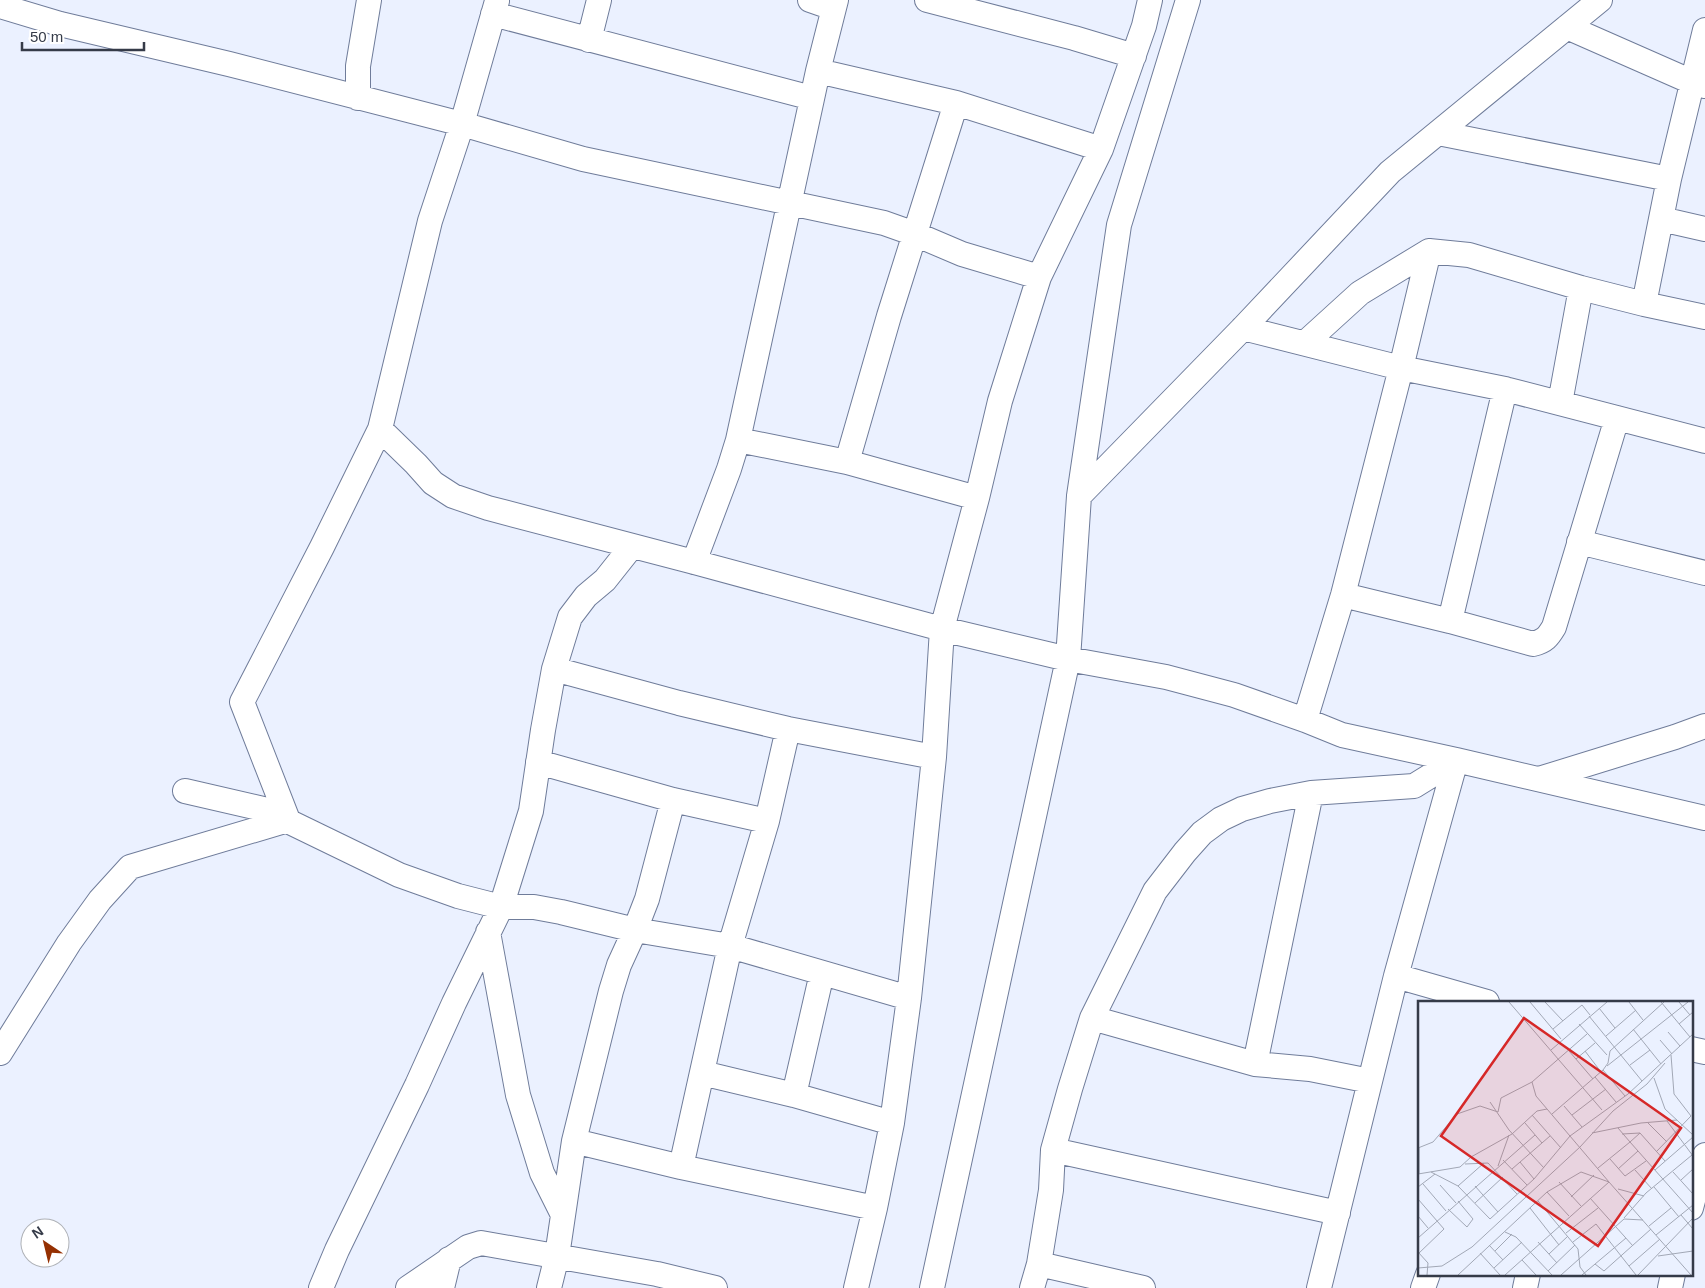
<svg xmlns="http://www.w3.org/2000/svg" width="1705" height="1288" font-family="Helvetica,sans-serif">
	<rect width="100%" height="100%" fill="#ebf1ff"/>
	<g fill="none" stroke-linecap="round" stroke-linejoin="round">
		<!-- minor casing -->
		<g stroke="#6f7c9a" stroke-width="26">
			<path id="minor" d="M810,0l23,8
				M927,0l147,38 60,18
				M0,6l60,18 169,40 233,60 121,35 301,64 31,11 47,20 77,23
				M493,14l319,84
				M1567,27l125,55 13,4
				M589,40l10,-40
				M818,71l138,32 145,46
				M358,98v-32l11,-66
				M462,124l35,-123
				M1438,133l231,46
				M1661,219l44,10
				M1644,304l25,-125 36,-149
				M1243,328l158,40 28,-117
				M1305,343l55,-50 69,-42 40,4 112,33 63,16 61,13
				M1560,403l21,-115
				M380,429l36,35 17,19 20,13 35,12 206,54 248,67 126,30 98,18 68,18 71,25 37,15 114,25 -60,216 -77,312
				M738,440l109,22 130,36
				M847,462l42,-146 67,-213
				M1079,496l164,-168 147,-156 210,-172
				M1579,542l126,31
				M694,562l35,-93 9,-29 80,-369 18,-71
				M1343,595l107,26 83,23c12,-3 15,-7 21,-17l63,-209
				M1450,621l55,-232
				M554,669l125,34 109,26 146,28
				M1305,720l38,-125 58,-227 104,21 200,52
				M538,762l135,38 94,21
				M1539,779l136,-42 30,-11
				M185,791l78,18 136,66 59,21 43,11h33l27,5 74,18 95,16 179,52
				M488,932l30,163 24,78 21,42
				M1396,976l91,26
				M1092,1018l163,46 55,5 60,12
				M1691,1049l14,3
				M0,1053l69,-110 31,-43 30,-33 158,-47 -46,-118 80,-155 58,-118 50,-208 32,-97
				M1255,1064l56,-271
				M702,1073l92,22 98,28
				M794,1095l28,-122
				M574,1141l107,26 194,41
				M1053,1150l285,63
				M681,1167l49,-221 37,-125 21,-92
				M1691,1208l14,-53
				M1039,1264l104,24
				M321,1288l16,-38 80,-165 37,-82 47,-96 30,-96 12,-81 11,-61 16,-52 16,-21 19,-16 27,-34
				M408,1288l60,-41 13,-4 176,31 58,14
				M442,1288l7,-29
				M549,1288l8,-32 17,-115 37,-150 8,-26 16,-35 12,-31 26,-99
				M856,1288l19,-80 17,-85 17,-125 25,-241 8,-128 35,-131 23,-97 39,-124 62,-128 43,-123 6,-26
				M932,1288l136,-629 11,-163 40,-271 69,-225
				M1032,1288l7,-24 12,-74 2,-40 17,-61 22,-71 63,-127 30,-39 17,-19 19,-14 21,-10 28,-8 41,-8 103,-7 42,-26 249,58
				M1423,1288l5,-14
				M1525,1288l3,-14
				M1670,1288l3,-14"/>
		</g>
		<!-- minor -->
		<use href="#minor" stroke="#fff" stroke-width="24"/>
	</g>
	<!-- overview -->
	<g transform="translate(1418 1001)">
		<rect width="275" height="275" fill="#ebf1ff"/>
		<path fill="none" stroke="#a2a8b6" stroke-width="1" d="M91,1l93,108M112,1l31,37M127,1l18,19M211,1l14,18M243,1l29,35M261,1l11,13M181,7l16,20M171,15l53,65M161,23l28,31M261,23l14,-12M135,28l29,-24 8,10M215,28l28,35M250,31l12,14M188,35l30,-26M242,39l12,14M133,49l56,-48M151,50l24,28M167,50l16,21M158,58l19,-16M212,64l20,-15M189,65l81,-64M185,69l22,26M177,76l21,25M236,77l11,31 28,26M72,101l19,28 35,38M146,105l18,21M134,113l51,-44 5,-7 2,-12 54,-49M114,114l29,33M154,114l34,-26M249,120l26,35M107,122l17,20M230,122l19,19M200,127l12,14 10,-9M174,132l49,-10 36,-3M204,133l18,-1 25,28M0,147l15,-6 24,-28 23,-8 18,6 3,-14 31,-16 55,-48M238,151l35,-36 -17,-22 -3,-39M192,158l15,17 21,-15M85,159l24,25M102,161l14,17M47,163l23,-1 29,31M80,165l11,-31M180,167l32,-26 63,71M94,168l38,-33M200,168l20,-18M217,169l17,19M237,169l38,-33M13,171l27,14 32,33 44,-40 36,-43 58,-42 65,-60M255,171l20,22M0,173l42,-7 11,-10 41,-23 25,-23 10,-2M1,173v-27M263,179l12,-11M141,181l22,24M5,183l23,27M22,184l16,18M40,185l26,-23M57,185l23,26M0,186l17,-13M236,186l25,30M200,188l26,7M129,191l22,24M153,196l23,-22M172,197l43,48M0,198l26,30 -26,25M120,200l40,48 2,18 6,8M57,202l28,-26M112,207l29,37M30,208l19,18 6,-8 -15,-18M263,214l12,14M0,215l10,12M206,217l22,-25 46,-38M231,225l22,-18M87,231l11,5 36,38M148,232l32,-25M238,234l37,-30M0,237l117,-103M120,241l19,21M155,241l23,-18 40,51M71,244l14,15M77,250l17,-17M0,251l10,11 -1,12M62,252l20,22M131,253l19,-18M240,255l35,-5M104,259l14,15M177,263l9,7 47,-42M211,265l31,-27M0,267l24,-2 30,-19 108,-100 33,-36 34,-27 18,-21M76,267l28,-26M130,270l27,-26M40,274l89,-83 34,-20 28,10 82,93M87,274l104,-93 -73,-86 -4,-14M143,274l63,-56 19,1M164,274l44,-37M220,274l55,-57"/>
		<path fill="#d62828" fill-opacity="0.15" stroke="#d62828" stroke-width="2.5" d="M106,17l157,110 -83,118 -157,-110z"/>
		<rect width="275" height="275" fill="none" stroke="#353b48" stroke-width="2.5"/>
	</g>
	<!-- north arrow -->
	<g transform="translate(45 1243) rotate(325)"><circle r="24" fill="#ffffff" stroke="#aeb1b6"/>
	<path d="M0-4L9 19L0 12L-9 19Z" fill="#953002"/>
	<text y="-8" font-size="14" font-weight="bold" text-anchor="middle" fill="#353b48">N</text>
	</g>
	<!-- scale -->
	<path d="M22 42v8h122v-8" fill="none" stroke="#353b48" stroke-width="2.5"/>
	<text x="30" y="42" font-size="15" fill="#353b48" stroke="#ffffff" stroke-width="4" paint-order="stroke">50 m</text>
</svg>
